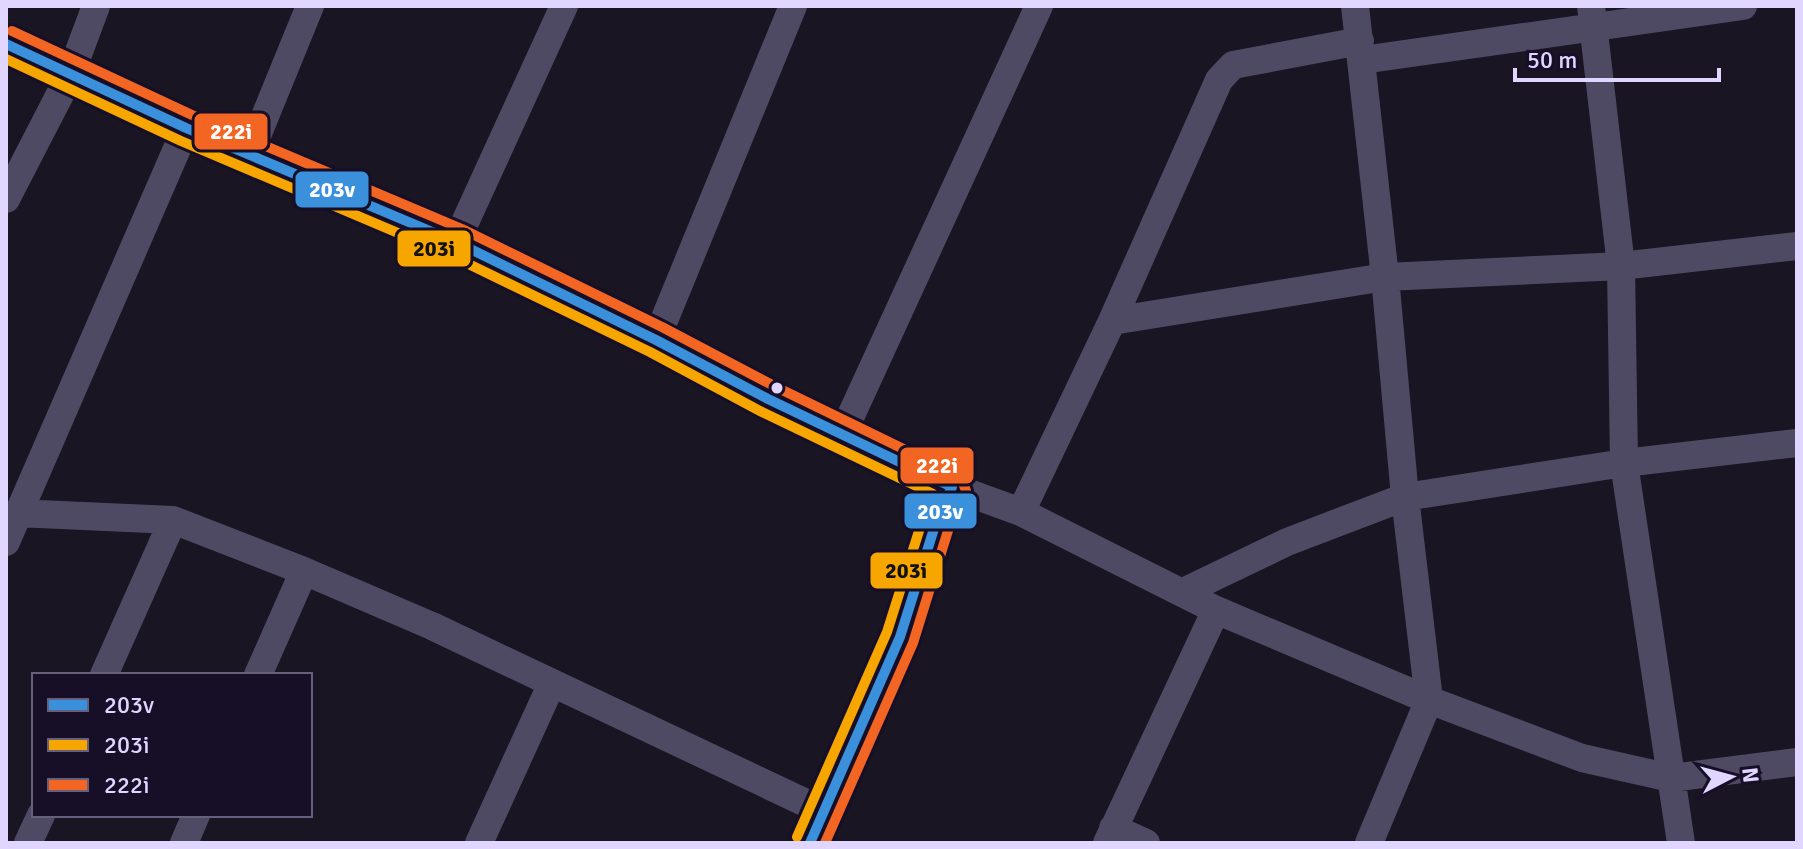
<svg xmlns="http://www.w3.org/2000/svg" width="1803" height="849" font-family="Signika,sans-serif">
	<rect width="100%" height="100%" fill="#191522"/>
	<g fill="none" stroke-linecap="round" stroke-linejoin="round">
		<!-- minor -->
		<path stroke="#4f4a63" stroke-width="28" d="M1355,6l30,271 20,220 24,203 -60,143
			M1591,6l30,260 3,197 57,380
			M6,44l180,84 270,114 200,98 112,59 184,88 69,25 195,98 213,90 153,58 89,20 126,-16
			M1362,60l381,-54
			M250,153l60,-147
			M6,199l65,-126 25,-67
			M456,242l108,-236
			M1112,321l273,-44 236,-11 176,-20
			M656,340l137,-334
			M842,435l197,-429
			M1021,512l91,-191 107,-241 14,-15 127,-24
			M16,513l157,7 131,51 128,55 393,186
			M6,542l180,-414
			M1183,592l104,-50 118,-45 219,-34 173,-20
			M104,675l69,-155
			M258,675l46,-104
			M1113,828l33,15
			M28,843l13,-28
			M184,843l12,-28
			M479,843l73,-160
			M810,843l90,-206 38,-121 14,-29
			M1107,843l109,-233"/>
		<!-- bus-1 casing -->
		<g stroke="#170f28" stroke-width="16">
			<path id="bus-1" d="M6,44l180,84 270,114 200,98 112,59 184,88 -14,29 -38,121 -90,206"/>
		</g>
		<!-- bus-2 casing -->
		<g stroke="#170f28" stroke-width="16">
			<path id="bus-2" d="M6,59l175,82 269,114 200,97 112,60 171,82 -8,18 -38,120 -90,205"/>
		</g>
		<!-- bus-3 casing -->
		<g stroke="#170f28" stroke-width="16">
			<path id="bus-3" d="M12,31l180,84 270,114 200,98 112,59 187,91 5,14 -15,30 -38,122 -88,200"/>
		</g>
		<!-- bus-1 -->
		<use href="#bus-1" stroke="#3a90db" stroke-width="10"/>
		<!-- bus-2 -->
		<use href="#bus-2" stroke="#f7a600" stroke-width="10"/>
		<!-- bus-3 -->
		<use href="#bus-3" stroke="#f26522" stroke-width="10"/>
	</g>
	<!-- markers -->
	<circle fill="#e0d6ff" stroke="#170f28" stroke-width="3" cx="777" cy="388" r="7"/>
	<g stroke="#170f28" stroke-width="3">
		<rect x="193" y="112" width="76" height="39" rx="8" fill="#f26522"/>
		<rect x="294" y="170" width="76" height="39" rx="8" fill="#3a90db"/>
		<rect x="396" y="229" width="76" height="39" rx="8" fill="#f7a600"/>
		<rect x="899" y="446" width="76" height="39" rx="8" fill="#f26522"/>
		<rect x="903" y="492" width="75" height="38" rx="8" fill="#3a90db"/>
		<rect x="869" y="551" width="75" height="39" rx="8" fill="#f7a600"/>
	</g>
	<g font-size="22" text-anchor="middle" font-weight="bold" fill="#fff">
		<text x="231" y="139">222i</text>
		<text x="332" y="197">203v</text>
		<text x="937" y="473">222i</text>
		<text x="940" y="519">203v</text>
	</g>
	<g font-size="22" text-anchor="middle" font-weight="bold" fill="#111">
		<text x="434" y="256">203i</text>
		<text x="906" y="578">203i</text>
	</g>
	<!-- border -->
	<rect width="1803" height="849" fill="none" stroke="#e0d6ff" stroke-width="16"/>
	<!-- legend -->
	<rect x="32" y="673" width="280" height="144" fill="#170f28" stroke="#675f7e" stroke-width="2"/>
	<rect x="48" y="699" width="40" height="12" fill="#3a90db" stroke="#675f7e" stroke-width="2"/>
	<text x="104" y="713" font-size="24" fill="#e0d6ff">203v</text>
	<rect x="48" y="739" width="40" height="12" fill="#f7a600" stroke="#675f7e" stroke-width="2"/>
	<text x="104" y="753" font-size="24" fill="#e0d6ff">203i</text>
	<rect x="48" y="779" width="40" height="12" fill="#f26522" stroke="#675f7e" stroke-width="2"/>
	<text x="104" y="793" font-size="24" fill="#e0d6ff">222i</text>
	<!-- north arrow -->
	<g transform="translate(1731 777) rotate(84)" stroke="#170f28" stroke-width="6" paint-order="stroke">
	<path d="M0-6L14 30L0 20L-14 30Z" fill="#e0d6ff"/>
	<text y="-12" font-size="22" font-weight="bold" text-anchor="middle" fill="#e0d6ff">N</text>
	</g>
	<!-- scale -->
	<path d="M1515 68v12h204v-12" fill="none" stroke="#e0d6ff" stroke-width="4"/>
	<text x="1527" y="68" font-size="24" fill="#e0d6ff" stroke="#170f28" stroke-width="6" paint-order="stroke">50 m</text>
</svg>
